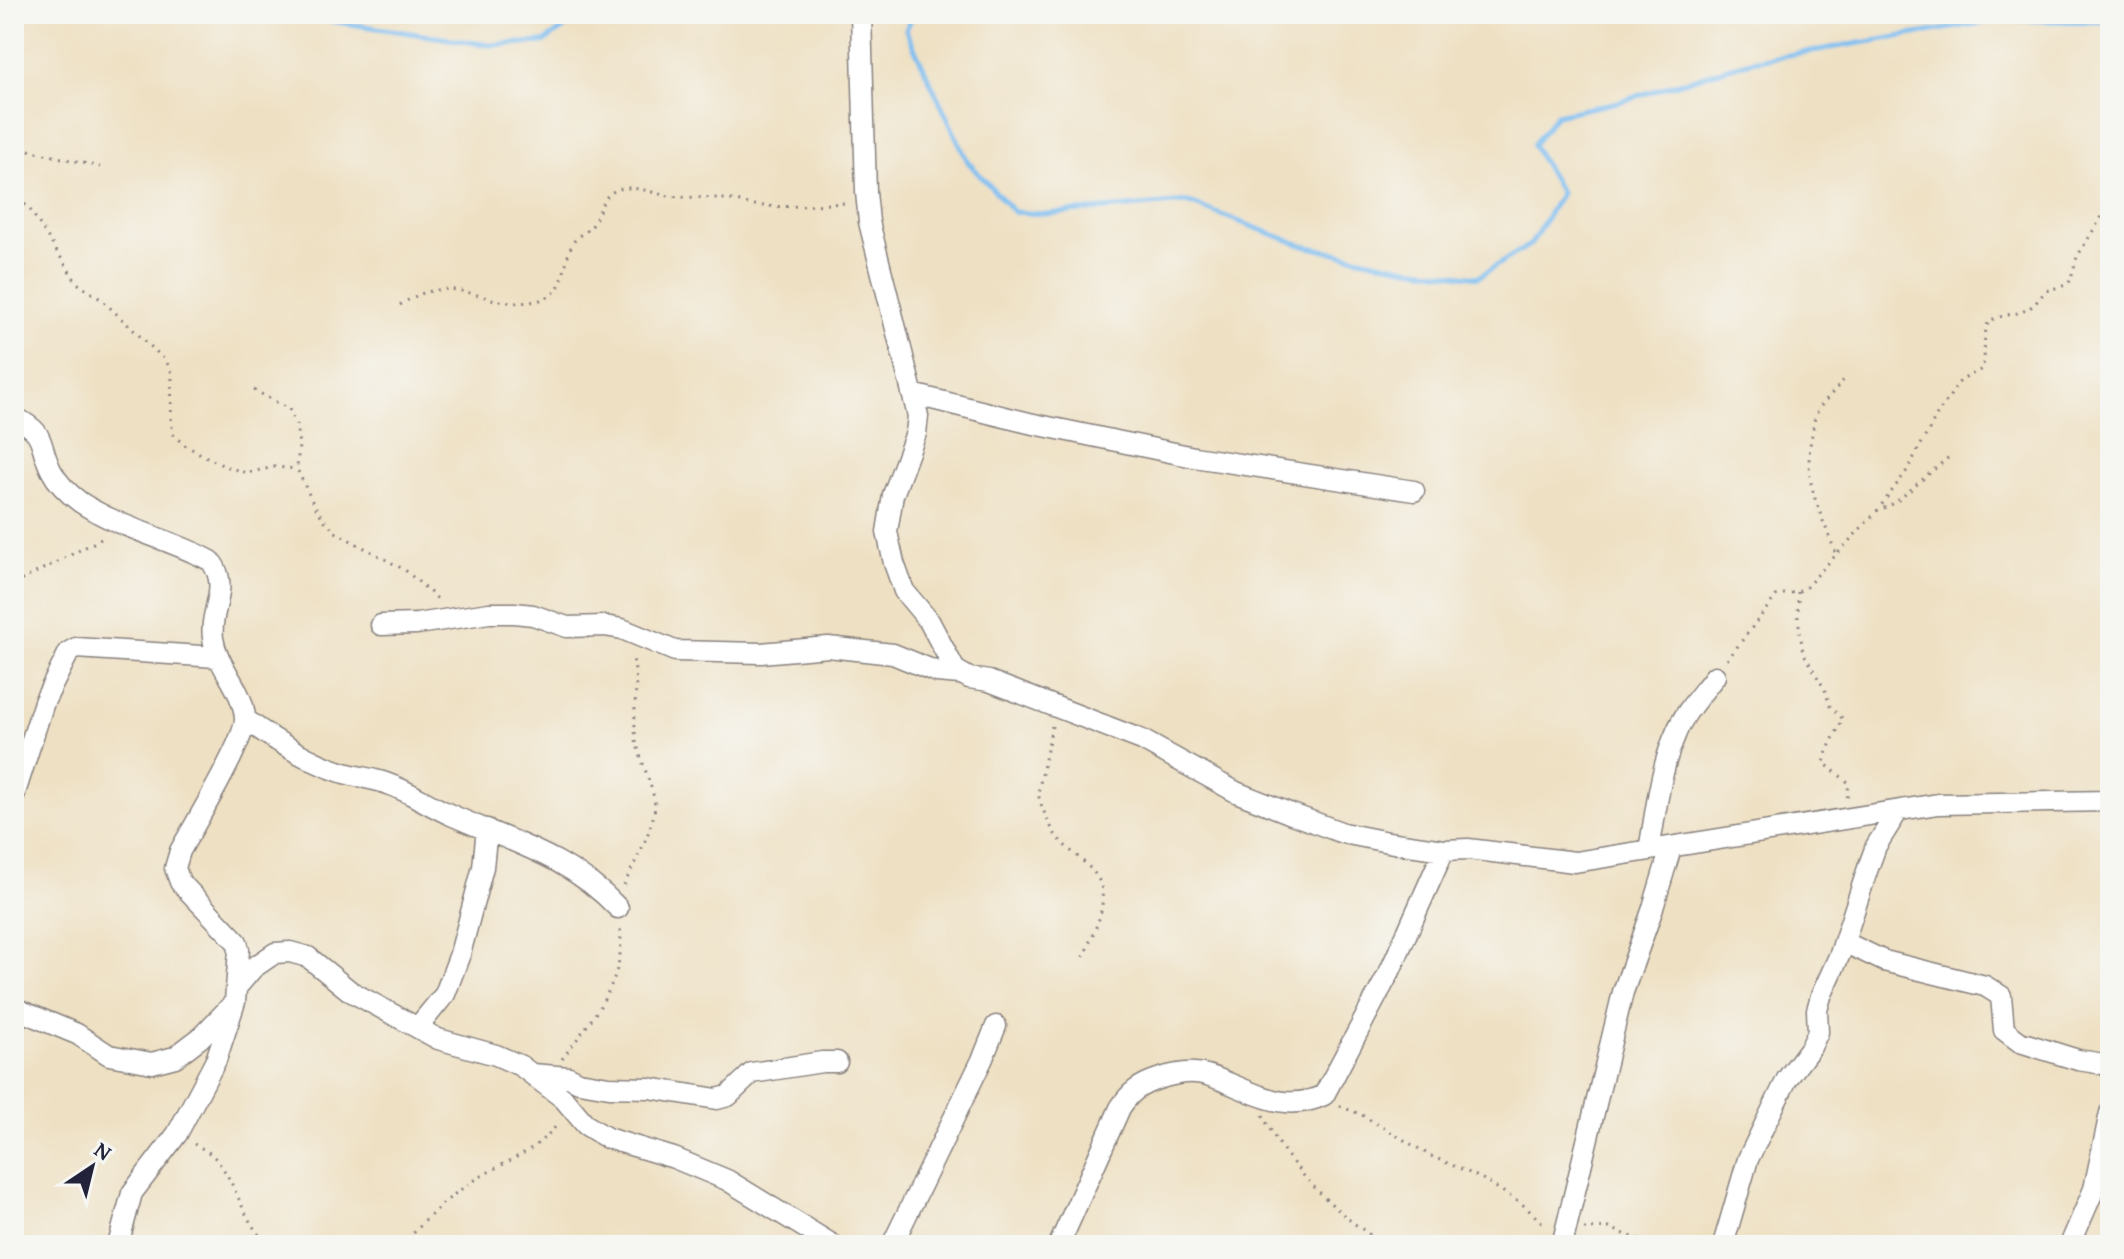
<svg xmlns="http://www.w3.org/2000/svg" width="2124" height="1259" font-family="'Gentium Book Plus',serif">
	<rect width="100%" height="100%" fill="#f6f6f2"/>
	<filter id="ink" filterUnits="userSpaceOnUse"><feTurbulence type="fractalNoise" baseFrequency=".0125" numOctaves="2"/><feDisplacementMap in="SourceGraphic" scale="16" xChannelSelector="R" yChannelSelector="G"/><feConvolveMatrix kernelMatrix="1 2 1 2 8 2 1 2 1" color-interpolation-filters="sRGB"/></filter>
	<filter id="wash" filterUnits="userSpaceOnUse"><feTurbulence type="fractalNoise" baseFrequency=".006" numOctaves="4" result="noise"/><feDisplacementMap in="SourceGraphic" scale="32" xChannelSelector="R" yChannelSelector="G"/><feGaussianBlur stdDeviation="1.8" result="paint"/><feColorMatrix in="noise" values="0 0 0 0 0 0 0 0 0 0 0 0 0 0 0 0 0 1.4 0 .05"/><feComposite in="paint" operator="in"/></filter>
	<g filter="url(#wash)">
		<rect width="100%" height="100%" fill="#eee0c2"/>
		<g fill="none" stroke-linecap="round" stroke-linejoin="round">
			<!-- stream -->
			<path stroke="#7bbdf1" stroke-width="5" d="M169,14l149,5 171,26 55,-3 40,-28
				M913,14l-7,16 62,132 46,50 31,2 142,-12 117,44 98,21 76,10 53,-33 30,-51 -28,-48 23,-30 62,-13 133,-41 249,-41 110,2"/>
		</g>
	</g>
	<g filter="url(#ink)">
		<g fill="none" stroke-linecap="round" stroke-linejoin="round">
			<!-- minor casing -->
			<g stroke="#88817e" stroke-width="23">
				<path id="minor" d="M861,14l5,178 3,30 49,194 -2,17 -23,62 -6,37 7,31 10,28 25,30 26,49 14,8 20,3 153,59 94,52 53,21 54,20 45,9 56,8 24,-1 107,13 363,-58 172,-3
					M912,394l117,29 165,34 220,34
					M14,417c34,17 23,24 37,53 6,12 18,24 29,32 40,27 89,36 131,59 20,27 -2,48 2,77 4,29 30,50 32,80 1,22 -52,109 -65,133l-5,17 5,14 57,60 2,8 -4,52 -19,58 -39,74 -45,59 -14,52
					M381,625l36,-1 72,-11h25l19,2 34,12 38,-1 17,3 53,22 86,2 67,-6 65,7 44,18 23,2
					M245,719c29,21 62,42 96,53 15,5 32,6 47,12 21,7 40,21 61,30 62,28 120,42 169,94
					M14,796l30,-94 25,-50 7,-4 141,9
					M1649,850c7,-38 11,-81 27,-117 9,-22 26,-39 39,-57
					M1844,942l40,19 101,25 16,10 3,34 16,12 58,18 32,5
					M236,988l17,-20 22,-15 15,-1 18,5 42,34 88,48 58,16 25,11 43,33 22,26 21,13 67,20 53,22 106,65
					M14,1008l63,26 32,21 43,8 23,-6 25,-19 32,-33
					M418,1027l27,-33 15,-40 23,-87 4,-38
					M532,1074l37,3 10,5 30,5 40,1 68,11 11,-3 24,-23 70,-11h15
					M892,1245l91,-187 13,-32
					M1059,1245l61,-137c10,-16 20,-23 38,-29 15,-5 33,-9 49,-4 40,12 73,41 117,20l66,-124 54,-121
					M1562,1245l61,-253 29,-81 19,-63
					M1723,1245l25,-86 39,-80 24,-32 7,-15 -1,-22 4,-14 19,-42 28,-86 8,-22 22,-35
					M2070,1245l24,-56 16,-76"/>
			</g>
			<!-- path -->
			<path stroke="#88817e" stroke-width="3" stroke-dasharray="2 6" stroke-linecap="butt" d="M14,144l18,7 68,16
				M14,192l17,19 46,72 25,17 64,61 6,12 -1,49 3,14 12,10 36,19 24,8 29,-6 22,2
				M400,305c59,-39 82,9 140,-5 30,-8 21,-41 35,-60 5,-7 14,-8 18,-16 6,-10 8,-24 18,-31 15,-11 38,-1 53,2 20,4 41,1 61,4 10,1 20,5 30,6 30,4 62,-1 92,-2
				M254,390l35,19 7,15 3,21 -2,24 17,36 11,16 12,12 68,37 36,32
				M1877,511l29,-39 31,-57 23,-34 22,-12c5,-16 -1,-30 7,-48 26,-12 37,-1 56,-30l21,-6 4,-4 7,-24 33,-54
				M1835,552c-14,-41 -32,-66 -24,-113 2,-7 2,-17 5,-24 6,-15 22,-25 30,-39
				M14,584l89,-46
				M1798,592v26l5,34 22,38 5,16 13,13 -16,32 -3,12 25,20 -2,16
				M1727,660l50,-65 21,-3 8,-5 71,-76 18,-8 55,-47
				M1052,726l-14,67c3,14 10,29 17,41 12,19 45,33 47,57 3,25 -11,44 -18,66
				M624,885c11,-24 29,-54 31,-80 0,-12 -16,-49 -19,-65 -4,-29 4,-56 -4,-85
				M562,1059c30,-40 65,-79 58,-132
				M1340,1106l22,9 69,41 50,22 40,25 25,23
				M1263,1115c17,39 52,75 84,103 11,9 24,16 34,27
				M194,1144c7,4 16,8 21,14 23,26 27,64 54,87
				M1584,1229l25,-1 45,17
				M403,1245c20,-23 43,-47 69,-63 35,-23 57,-25 87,-59"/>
			<!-- minor -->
			<use href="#minor" stroke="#fff" stroke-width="20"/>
		</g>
	</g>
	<!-- margin -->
	<rect width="2124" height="1259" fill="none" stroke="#f6f6f2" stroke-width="48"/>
	<!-- north arrow -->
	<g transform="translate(92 1167) rotate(35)" stroke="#f6f6f2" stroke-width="6" paint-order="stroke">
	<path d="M0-6L14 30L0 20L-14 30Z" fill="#22223b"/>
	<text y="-12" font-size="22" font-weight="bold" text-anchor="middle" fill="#22223b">N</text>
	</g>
</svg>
